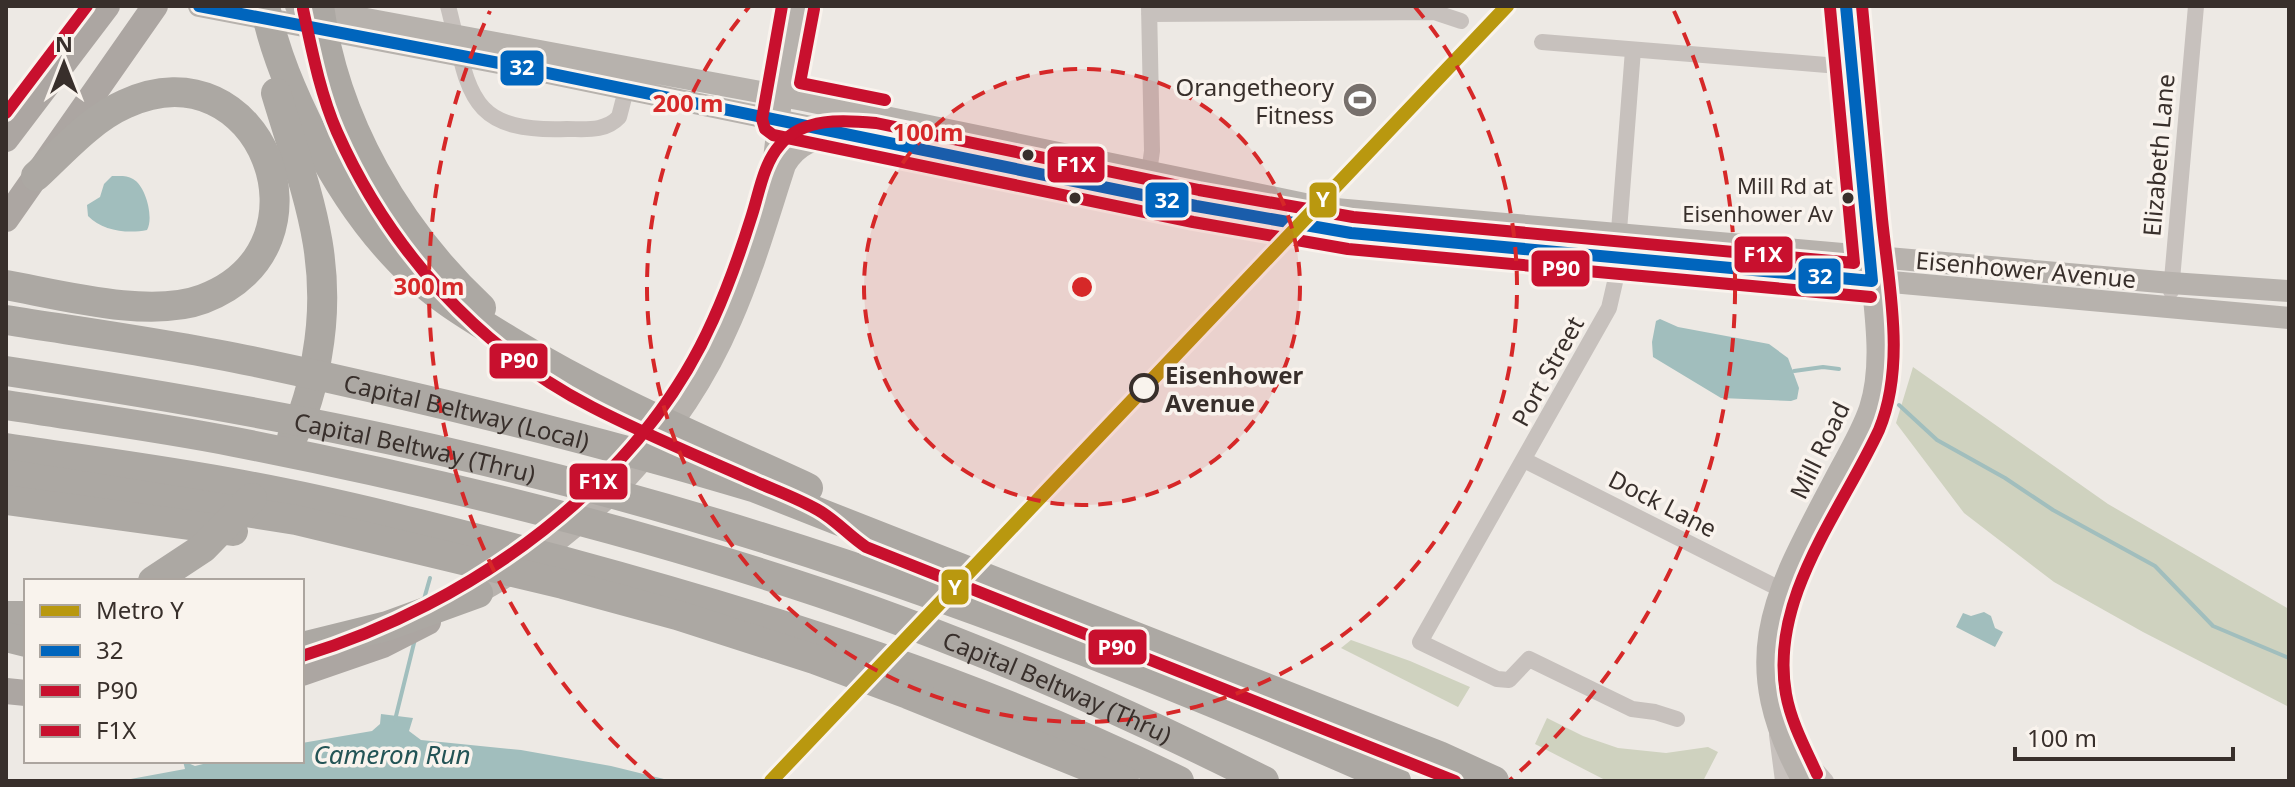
<svg xmlns="http://www.w3.org/2000/svg" width="2295" height="787" font-family="'Noto Sans',sans-serif">
	<rect width="100%" height="100%" fill="#ede9e4"/>
	<!-- green -->
	<path fill="#cfd2bf" d="M1913,367l195,137 181,105v98l-146,-75 -89,-50 -90,-69 -68,-90z
		M1351,640l59,21 60,26 -12,20 -117,-59z
		M1547,718l36,18 35,12 48,5 42,-6 10,5 -15,29h-96l-72,-37z"/>
	<!-- water -->
	<path fill="#a1bebd" d="M112,176c7,0 15,-1 21,3 13,7 21,39 14,51 -19,4 -45,1 -59,-14l-1,-11 13,-8 4,-13z
		M1660,319l18,8 91,17 19,14 11,30 -2,11 -6,2 -70,-3 -68,-41 -1,-15 4,-21z
		M1984,612l7,4 4,12 8,4 -8,15 -39,-20 7,-14 8,3z
		M381,714l32,4 -4,13 12,9 100,10 90,16 61,15h-552l65,-12 -2,-8 12,5 20,-5h87v-18l70,-12 8,-7z"/>
	<g fill="none" stroke-linecap="round" stroke-linejoin="round">
		<!-- stream -->
		<path stroke="#a1bebd" stroke-width="4" d="M1794,371l29,-4 16,2
			M1899,405l38,35 68,38 48,32 102,56 58,60 76,32
			M424,599l6,-21
			M395,720l20,-81"/>
		<!-- minor -->
		<path stroke="#c7c1bd" stroke-width="16" d="M448,6c22,84 16,127 119,123 19,0 38,3 52,-12l7,-27
			M1149,14l285,-2 27,9
			M1542,42l309,25
			M1633,50l-18,232 -6,26 -189,334 77,37 12,1 20,-21 103,50 23,3 22,7
			M1148,180l4,-29 -3,-145
			M2171,291l25,-285
			M1524,460l256,129
			M1777,735l6,46
			M1792,742l34,39"/>
		<!-- tertiary -->
		<path stroke="#c7c1bd" stroke-width="20" d="M1846,6l24,251"/>
		<!-- secondary -->
		<path stroke="#b7b2ad" stroke-width="22" d="M199,6l300,57 697,143 155,27 938,85
			M296,6l507,94 521,108 847,75 118,8
			M771,184l13,-109 14,-69
			M478,593c110,-61 203,-156 253,-273 22,-50 37,-103 54,-155 12,-21 29,-27 53,-28
			M1803,781c-69,-125 -27,-189 32,-302 12,-23 27,-47 35,-71 14,-44 5,-95 1,-139"/>
		<!-- primary -->
		<path stroke="#aca6a2" stroke-width="26" d="M6,139l101,-133
			M6,219l149,-213
			M302,673l81,-28 45,-23
			M6,691l20,2"/>
		<!-- motorway -->
		<g stroke="#aca8a3" stroke-width="30">
			<path d="M265,6c9,46 28,89 49,131 23,45 50,87 86,124 31,33 70,56 108,79 96,59 198,101 300,148"/>
			<path d="M319,6c15,115 78,223 162,302"/>
			<path d="M276,93c28,94 59,163 41,263 -4,28 -12,57 -25,82"/>
			<path d="M6,285c55,10 144,34 197,14 138,-52 57,-258 -78,-195 -34,15 -62,47 -89,72"/>
			<path id="s1" d="M6,320c82,13 164,24 245,41 170,36 339,77 505,127l683,268 55,25"/>
			<path id="s2" d="M6,371c152,23 303,49 453,84 323,74 635,192 937,326"/>
			<path id="s3" d="M6,405c76,12 153,22 229,37 189,37 376,82 559,142 161,52 319,121 470,197"/>
			<path d="M6,448c79,12 159,22 237,37 109,20 216,49 323,77 210,57 417,123 613,219"/>
			<path d="M6,474l290,46 267,64 114,31 137,44 94,35 216,87"/>
			<path d="M6,500l227,31"/>
			<path d="M153,581l50,-33 49,-50"/>
			<path d="M6,616h20"/>
			<path d="M6,637l20,5"/>
			<path d="M302,647l85,-21 91,-33"/>
		</g>
		<!-- bus-1 casing -->
		<g stroke="#f9f3ed" stroke-width="18">
			<path id="bus-1" d="M199,6l300,57 697,143 155,27 521,48 -26,-275"/>
		</g>
		<!-- bus-2 casing -->
		<g stroke="#f9f3ed" stroke-width="18">
			<path id="bus-2" d="M782,6l-20,113 3,10 8,6 420,87 155,27 523,48
				M303,9c9,42 17,84 34,123 52,117 141,216 255,275 52,27 106,49 160,73 22,10 45,18 66,30 18,10 31,26 48,37l589,234
				M1817,774c-12,-26 -26,-52 -31,-80 -17,-96 55,-182 93,-264 27,-65 10,-143 3,-211 -7,-71 -13,-142 -20,-213"/>
		</g>
		<!-- bus-3 casing -->
		<g stroke="#f9f3ed" stroke-width="18">
			<path id="bus-3" d="M814,9l-14,74 85,17
				M6,113l81,-107
				M302,656c168,-51 338,-172 411,-336 15,-33 27,-67 38,-102 8,-24 12,-54 29,-73 23,-28 63,-25 96,-22l323,67 154,27 501,46 -24,-255"/>
		</g>
		<!-- bus-1 -->
		<use href="#bus-1" stroke="#0065bd" stroke-width="12"/>
		<!-- bus-2 -->
		<use href="#bus-2" stroke="#c8102e" stroke-width="12"/>
		<!-- bus-3 -->
		<use href="#bus-3" stroke="#c8102e" stroke-width="12"/>
		<!-- metro-1 casing -->
		<g stroke="#f9f3ed" stroke-width="20">
			<path id="metro-1" d="M771,781l736,-775"/>
		</g>
		<!-- metro-1 -->
		<use href="#metro-1" stroke="#b9980f" stroke-width="14"/>
	</g>
	<!-- distance rings -->
	<circle cx="1082" cy="287" r="218" fill="#d62828" fill-opacity=".12"/>
	<g fill="none" stroke="#d62828" stroke-width="4" stroke-dasharray="14 10">
		<circle cx="1082" cy="287" r="218"/>
		<path d="M1415 7A435 435 0 1 1 749 7"/>
		<path d="M654 780A653 653 0 0 1 490 11M1674 11A653 653 0 0 1 1510 780"/>
	</g>
	<!-- icons -->
	<defs>
		<g id="stadium-disc" transform="scale(1.8)"><circle r="9.5" fill="#77706c" stroke="#f9f3ed"/><path d="M0-5a6.5 5 0 1 0 0 10a6.5 5 0 1 0 0-10ZM-3.5-1.8h7v3.6h-7Z" fill="#fff"/></g>
	</defs>
	<g fill-rule="evenodd">
		<use href="#stadium-disc" x="1360" y="100"/>
	</g>
	<!-- markers -->
	<g fill="#382f2b" stroke="#f9f3ed" stroke-width="3">
		<circle cx="1028" cy="155" r="7"/>
		<circle cx="1075" cy="198" r="7"/>
		<circle cx="1848" cy="198" r="7"/>
	</g>
	<circle fill="#f9f3ed" stroke="#382f2b" stroke-width="4" cx="1144" cy="388" r="13"/>
	<g text-anchor="middle" dominant-baseline="central" stroke-width="7" stroke-linejoin="round" paint-order="stroke">
		<!-- bus labels -->
		<g font-size="22" fill="#382f2b" stroke="#f9f3ed" text-anchor="end">
			<text x="1833" y="185">Mill Rd at<tspan x="1833" dy="28">Eisenhower Av</tspan></text>
		</g>
		<!-- poi labels -->
		<g font-size="24" fill="#382f2b" stroke="#f9f3ed" text-anchor="end">
			<text x="1334" y="86">Orangetheory<tspan x="1334" dy="28">Fitness</tspan></text>
		</g>
		<!-- street labels -->
		<g font-size="24" fill="#382f2b" stroke="#f9f3ed">
			<text transform="translate(2158 155) rotate(-85)">Elizabeth Lane</text>
			<text transform="translate(2026 269) rotate(5)">Eisenhower Avenue</text>
			<text transform="translate(1547 371) rotate(-61)">Port Street</text>
			<text stroke="none"><textPath href="#s1" startOffset="470">Capital Beltway (Local)</textPath></text>
			<text stroke="none"><textPath href="#s2" startOffset="416">Capital Beltway (Thru)</textPath></text>
			<text transform="translate(1819 450) rotate(-64)">Mill Road</text>
			<text transform="translate(1663 503) rotate(27)">Dock Lane</text>
			<text stroke="none"><textPath href="#s3" startOffset="1092">Capital Beltway (Thru)</textPath></text>
		</g>
		<!-- stop labels -->
		<g font-size="24" font-weight="bold" fill="#382f2b" stroke="#f9f3ed" text-anchor="start">
			<text x="1165" y="374">Eisenhower<tspan x="1165" dy="28">Avenue</tspan></text>
		</g>
		<!-- water labels -->
		<g font-size="26" font-style="italic" fill="#235456" stroke="#f9f3ed">
			<text x="392" y="754">Cameron Run</text>
		</g>
	</g>
	<circle cx="1082" cy="287" r="12" fill="#d62828" stroke="#f9f3ed" stroke-width="4"/>
	<g font-size="24" text-anchor="middle" font-weight="bold" fill="#d62828" stroke="#f9f3ed" stroke-width="7" stroke-linejoin="round" paint-order="stroke">
		<text x="688" y="112">200 m</text>
		<text x="928" y="141">100 m</text>
		<text x="429" y="295">300 m</text>
	</g>
	<g stroke="#f9f3ed" stroke-width="3">
		<rect x="499" y="49" width="46" height="38" rx="8" fill="#0065bd"/>
		<rect x="1046" y="145" width="60" height="39" rx="8" fill="#c8102e"/>
		<rect x="1308" y="181" width="30" height="38" rx="8" fill="#b9980f"/>
		<rect x="1144" y="181" width="46" height="38" rx="8" fill="#0065bd"/>
		<rect x="1733" y="235" width="61" height="39" rx="8" fill="#c8102e"/>
		<rect x="1530" y="249" width="61" height="39" rx="8" fill="#c8102e"/>
		<rect x="1797" y="257" width="45" height="38" rx="8" fill="#0065bd"/>
		<rect x="488" y="342" width="61" height="38" rx="8" fill="#c8102e"/>
		<rect x="568" y="462" width="61" height="39" rx="8" fill="#c8102e"/>
		<rect x="940" y="568" width="30" height="38" rx="8" fill="#b9980f"/>
		<rect x="1087" y="628" width="61" height="38" rx="8" fill="#c8102e"/>
	</g>
	<g font-size="22" text-anchor="middle" font-weight="bold" fill="#fff">
		<text x="522" y="75">32</text>
		<text x="1076" y="172">F1X</text>
		<text x="1323" y="207">Y</text>
		<text x="1167" y="208">32</text>
		<text x="1763" y="262">F1X</text>
		<text x="1561" y="276">P90</text>
		<text x="1820" y="284">32</text>
		<text x="519" y="368">P90</text>
		<text x="598" y="489">F1X</text>
		<text x="955" y="595">Y</text>
		<text x="1117" y="655">P90</text>
	</g>
	<!-- border -->
	<rect width="2295" height="787" fill="none" stroke="#382f2b" stroke-width="16"/>
	<!-- legend -->
	<rect x="24" y="579" width="280" height="184" fill="#f9f3ed" stroke="#aca59f" stroke-width="2"/>
	<rect x="40" y="605" width="40" height="12" fill="#b9980f" stroke="#aca59f" stroke-width="2"/>
	<text x="96" y="619" font-size="24" fill="#382f2b">Metro Y</text>
	<rect x="40" y="645" width="40" height="12" fill="#0065bd" stroke="#aca59f" stroke-width="2"/>
	<text x="96" y="659" font-size="24" fill="#382f2b">32</text>
	<rect x="40" y="685" width="40" height="12" fill="#c8102e" stroke="#aca59f" stroke-width="2"/>
	<text x="96" y="699" font-size="24" fill="#382f2b">P90</text>
	<rect x="40" y="725" width="40" height="12" fill="#c8102e" stroke="#aca59f" stroke-width="2"/>
	<text x="96" y="739" font-size="24" fill="#382f2b">F1X</text>
	<!-- north arrow -->
	<g transform="translate(64 64)" stroke="#f9f3ed" stroke-width="6" paint-order="stroke">
	<path d="M0-6L14 30L0 20L-14 30Z" fill="#382f2b"/>
	<text y="-12" font-size="22" font-weight="bold" text-anchor="middle" fill="#382f2b">N</text>
	</g>
	<!-- scale -->
	<path d="M2015 747v12h218v-12" fill="none" stroke="#382f2b" stroke-width="4"/>
	<text x="2027" y="747" font-size="24" fill="#382f2b" stroke="#f9f3ed" stroke-width="6" paint-order="stroke">100 m</text>
</svg>
